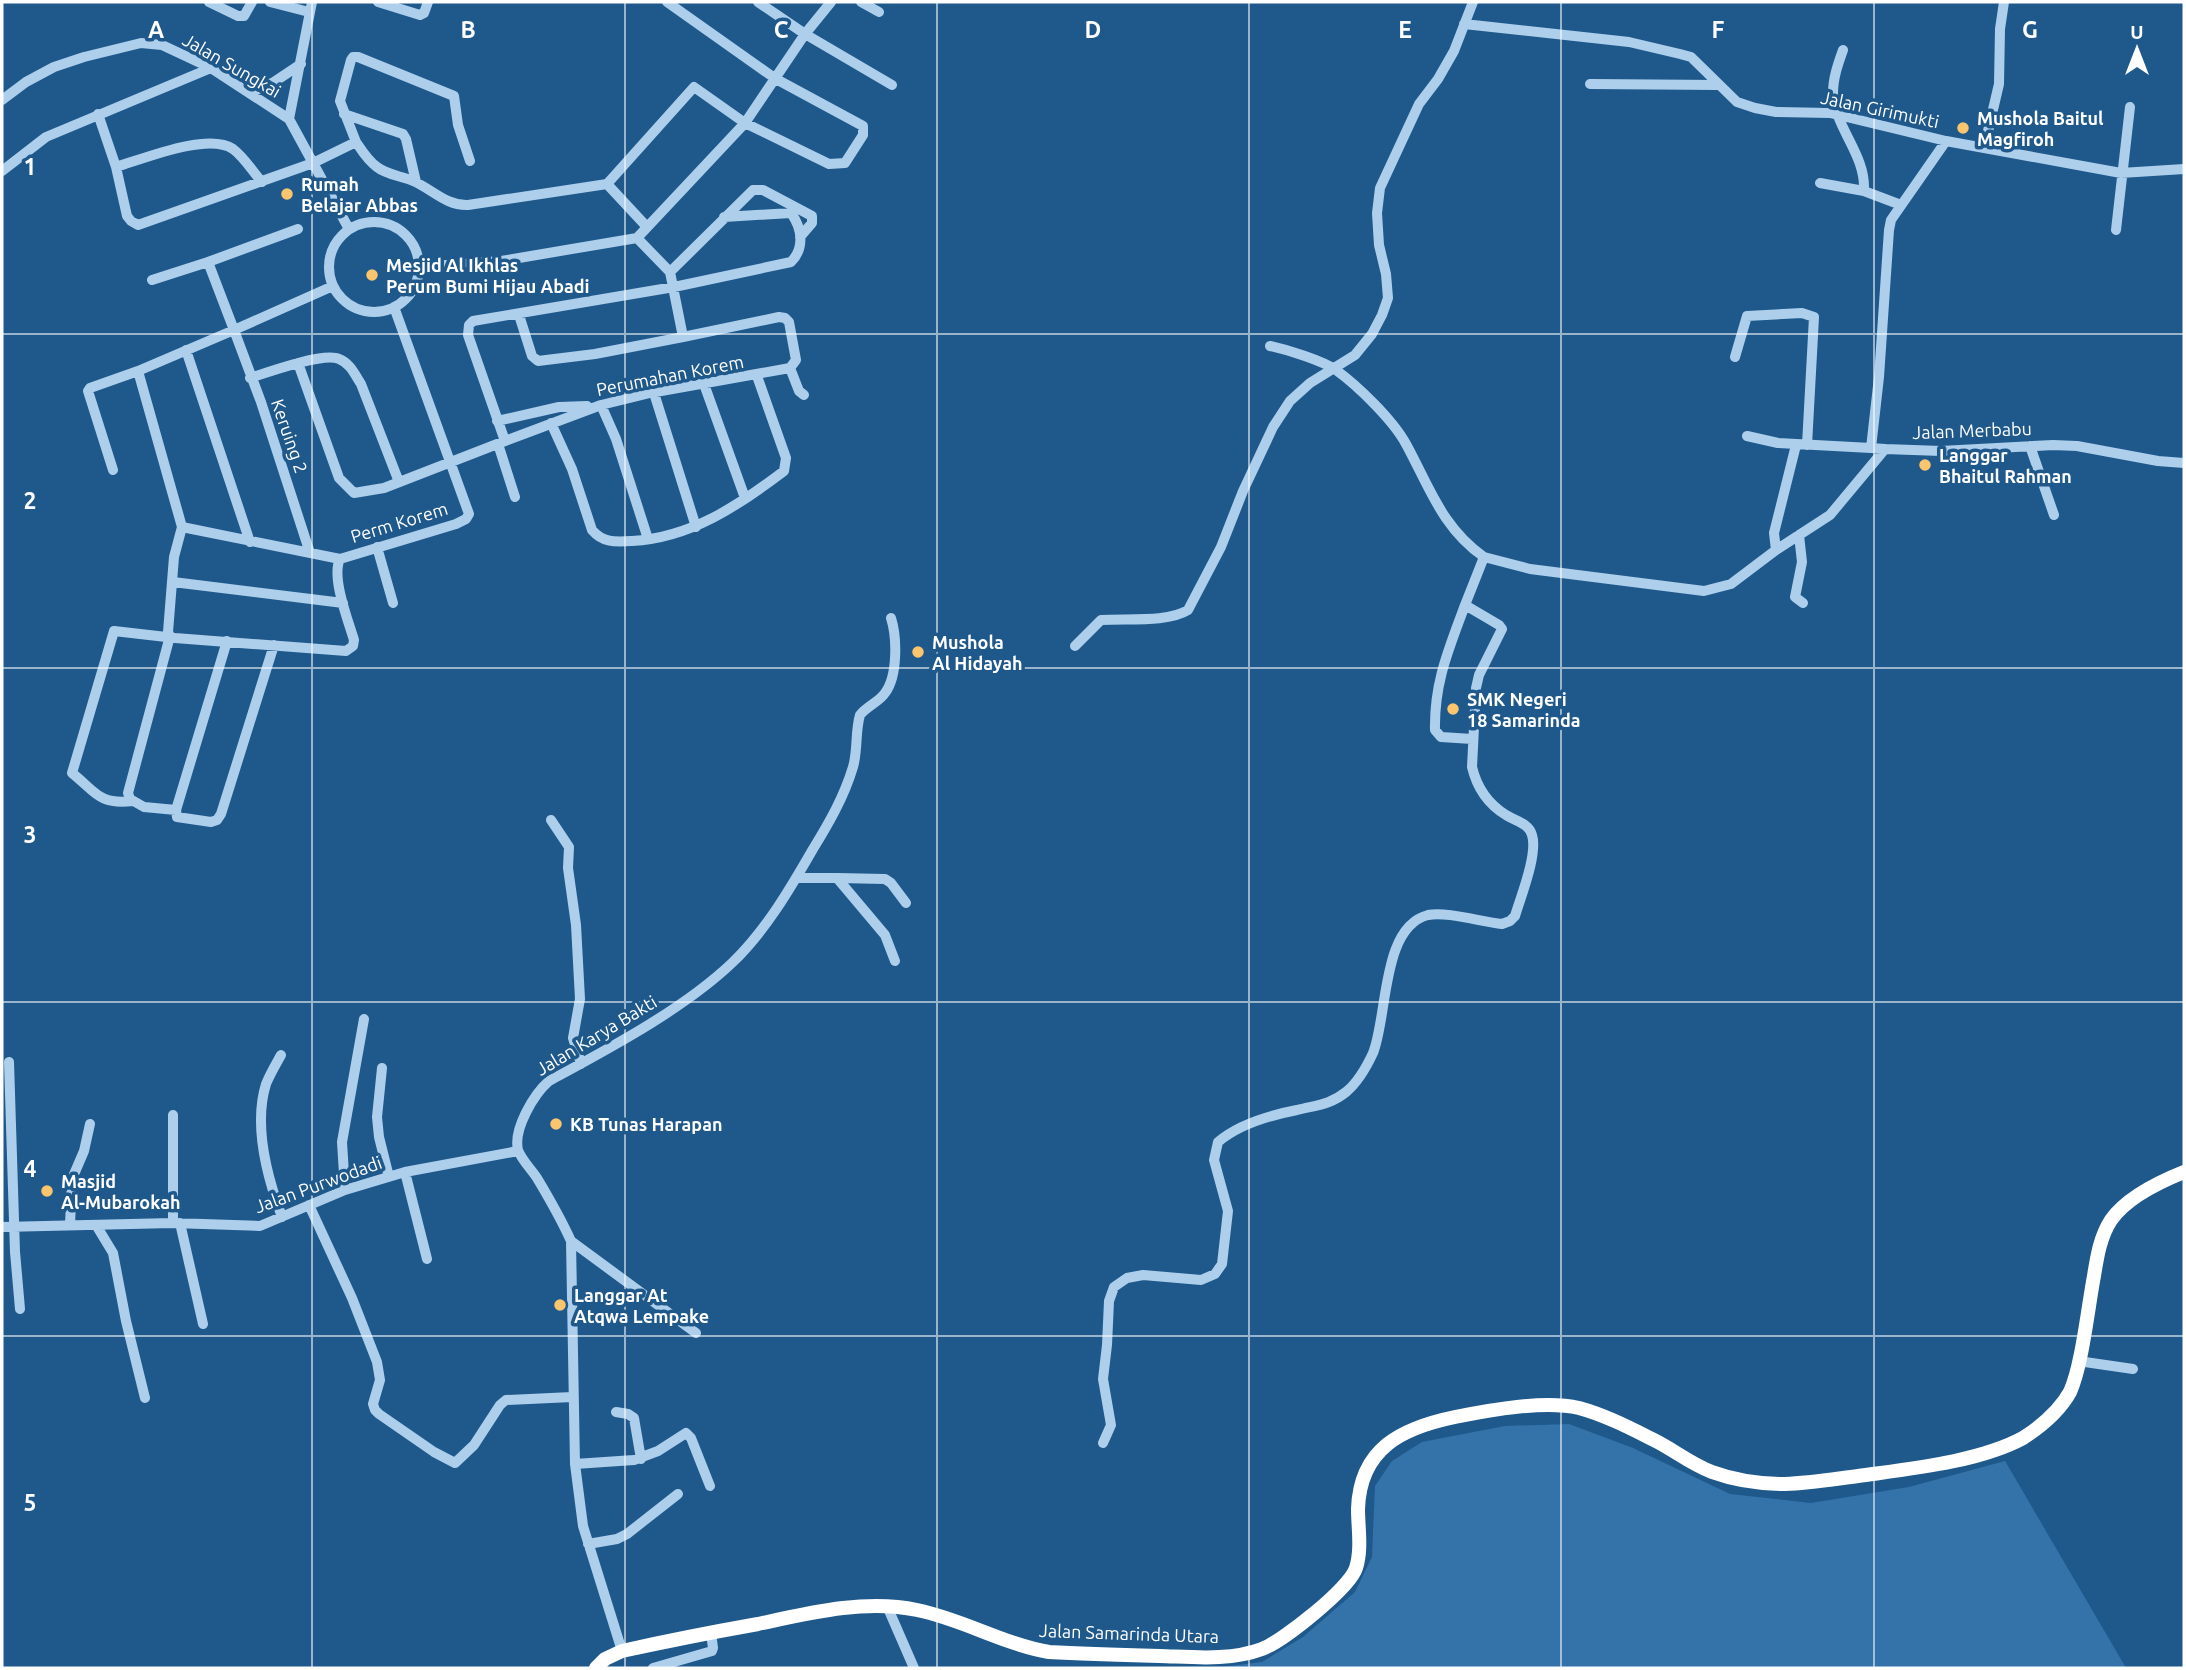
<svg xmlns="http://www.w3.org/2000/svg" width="2186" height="1670" font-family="Ubuntu,sans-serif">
	<rect width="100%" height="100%" fill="#1f598c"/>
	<!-- green -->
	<path fill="#3373aa" d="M1569,1424l64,24 97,46 81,9 98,-16 96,-26 121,207h-912l48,-6 41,-25 52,-45 17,-35 3,-71 17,-25 30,-19 83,-16z"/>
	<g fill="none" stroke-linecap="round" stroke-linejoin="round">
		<!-- minor -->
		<path stroke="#adcfec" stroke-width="10" d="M209,2l29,14h6l8,-14
			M270,2l39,10
			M378,2l42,13 4,-2 4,-11
			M758,2l47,32 87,51
			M861,2l18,10
			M1464,24l165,18 51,12 11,3 46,45 18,6 21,4 54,1 116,28 175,32 63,-4
			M1843,50c-5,14 -10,28 -10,43 2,36 33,61 31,98
			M1590,84l128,1
			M250,93l24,-11 27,-18
			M2,100l24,-18 28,-15 30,-10 57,-14 21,2 49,23 78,51 60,110
			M98,114l18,53
			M344,114l59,20 3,5 10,43
			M289,119l23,-117
			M356,142l-16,-41 11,-41 2,-3h5l96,39 4,29 12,36
			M1984,148l15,-64 1,-55 4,-27
			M2,171l44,-34 165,-69
			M262,182c-9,-10 -18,-25 -29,-33 -25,-17 -90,10 -117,18l11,49 4,5 7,4 175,-62 43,-21c6,9 12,19 21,25 10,8 25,9 36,14 19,8 33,25 55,24l139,-21 87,-97 51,36 84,41 16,-1 18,-28v-9l-87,-47 -109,-77
			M1820,183l44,8 37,14
			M607,184l40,43
			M724,217l67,-4
			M329 267a45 45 0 1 1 90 0a45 45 0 1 1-90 0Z
			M298,229l-90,33 26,68 99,-44
			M2116,230l14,-123
			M419,267l82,-6 136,-23 108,-115 60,-89 26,-32
			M670,272l83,-82h10l49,26v7l-12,14
			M152,280l56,-18
			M519,315l13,41 6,5 57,-7 88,-17 -13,-65 -33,-34
			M1270,346c18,4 51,14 66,24 22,16 57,50 70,74 23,42 36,84 78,113
			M186,350l64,192
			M1735,357l12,-41 55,-3 12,4 -7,128
			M298,363l41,115 15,15 30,-5 121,-47 -37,-106 1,-10 4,-4 201,-34 117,-25c14,-14 11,-34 0,-49
			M790,368l9,23 5,4
			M138,371l44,156 -8,30 -6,75 2,4 -42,157 2,6 14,8 32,3
			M250,378c18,-6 74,-26 89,-19 11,4 16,16 22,25l38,98
			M704,384l41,114
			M654,393l42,134
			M601,405l15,34 32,100
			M497,421l62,-14 28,-1
			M551,423l21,46 20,61c11,13 23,12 40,11 58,-3 106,-35 152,-70l2,-13 -29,-82
			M1747,436l31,7 93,5
			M505,441l96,-36 49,-12 140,-25 6,-8 -7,-38 -4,-4 -6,-1 -96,20
			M498,444l17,53
			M2030,446l24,69
			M1885,449l56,2 112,-6 24,1 81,15 26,2
			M113,470l-25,-79 2,-3 48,-17 96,-41 27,72 49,151
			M182,527l158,32
			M1799,535l3,27 -7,35 8,6
			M377,547l16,56
			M1776,550l-2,-17 22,-88
			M173,582l170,21
			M1465,605c-16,44 -31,77 -30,125l6,7 31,2
			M227,641l-51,169 1,7 34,5 6,-2 4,-6 53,-169
			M1075,646l26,-26c25,-2 66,3 87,-10l33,-63 22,-56 30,-64 17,-26 20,-18 45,-28 17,-21 10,-19 6,-17 -2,-24 -7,-29 -2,-32 3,-25 39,-84 19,-25 16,-28 19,-49
			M133,801c-35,4 -37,-9 -61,-28l42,-142 61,7 171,13 7,-5 1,-6c-6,-20 -23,-63 -14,-81l116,-35 10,-5 3,-5 -75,-207
			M551,820l18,27 -1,21 8,57 4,74 -7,39 8,26
			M797,878h40l48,57 10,26
			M837,878l48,1 6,4 15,20
			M281,1055c-5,9 -11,19 -15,29 -13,42 1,93 16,133
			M9,1062l6,190 5,57
			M382,1068l-5,49 2,20 10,40
			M173,1115v108
			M405,1172l22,87
			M345,1190l-3,-48 22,-123
			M309,1205l43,93 25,64 3,18 -7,24 2,6 4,4 55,38 21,11 19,-18 26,-40 6,-5 66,-3
			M180,1223l23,101
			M70,1225l2,-46 12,-28 6,-27
			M96,1225l17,28 13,68 19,77
			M2,1227l171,-4 87,3 85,-36 60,-18 113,-21
			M571,1241l125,92
			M2078,1361l55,8
			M616,1412l12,2 6,4 7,41
			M1103,1443l8,-18 -8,-46 4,-34 2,-44 5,-14 13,-9 16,-3 58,5 14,-6 7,-10 6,-53 -14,-51 4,-18c21,-18 53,-27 79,-32 19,-5 33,-5 49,-18 11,-9 21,-26 27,-39 15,-37 8,-126 55,-138 18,-4 54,7 74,9l8,-3 5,-5c6,-20 23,-62 17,-81 -3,-12 -17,-14 -26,-20 -18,-11 -29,-27 -34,-48l4,-79 3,-13 23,-46 -3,-4 -34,-20 19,-48 46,12 174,22 27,-7 45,-34 54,-35 55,-66 -14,-1 8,-71 10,-147 2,-10 55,-79
			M575,1464l59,-4 24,-9 28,-18 5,5 19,48
			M588,1544l29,-5 10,-5 51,-40
			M887,1606l27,62
			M622,1651l-39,-125 -8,-62 -4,-223c-10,-22 -22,-43 -34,-63 -6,-9 -16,-19 -19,-28 -5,-21 16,-56 31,-69 59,-32 135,-72 184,-119 33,-32 57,-73 80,-113 16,-26 31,-52 40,-82 5,-17 2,-35 7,-52 7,-9 19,-13 25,-22 13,-17 12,-56 6,-75
			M653,1668l59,-17 1,-3 -2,-15"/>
		<!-- highway -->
		<path stroke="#fff" stroke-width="14" d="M596,1668l9,-9 17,-8c45,-10 91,-19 136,-27 51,-11 107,-25 159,-14 45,9 86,34 132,42 37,2 74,3 111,4 33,1 70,5 102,-7 21,-8 88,-61 94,-81 6,-19 2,-40 2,-59 2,-61 44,-81 97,-92 35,-7 89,-17 124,-9 26,7 51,20 75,32 20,10 37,24 58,32 22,8 49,12 73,12 24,-1 49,-5 73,-8 50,-7 121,-14 165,-38 17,-11 37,-28 47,-46 12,-26 18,-85 24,-116 3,-19 6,-39 17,-56 16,-23 48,-38 73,-48"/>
	</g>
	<!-- grid -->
	<path fill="none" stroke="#fff" stroke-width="2" stroke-opacity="0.55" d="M312,2v1666M625,2v1666M937,2v1666M1249,2v1666M1561,2v1666M1874,2v1666M2,334h2182M2,668h2182M2,1002h2182M2,1336h2182"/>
	<!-- markers -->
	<g fill="#fac56d" stroke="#1f598c" stroke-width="2.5">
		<circle cx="1963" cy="128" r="7"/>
		<circle cx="287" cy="194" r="7"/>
		<circle cx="372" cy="275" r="7"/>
		<circle cx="1925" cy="465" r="7"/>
		<circle cx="918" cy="652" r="7"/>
		<circle cx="1453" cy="709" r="7"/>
		<circle cx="556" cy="1124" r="7"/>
		<circle cx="47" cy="1191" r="7"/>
		<circle cx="560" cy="1305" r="7"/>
	</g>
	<g text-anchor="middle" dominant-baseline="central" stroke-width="7" stroke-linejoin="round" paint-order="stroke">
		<!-- street labels -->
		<g font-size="18" fill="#fff" stroke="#1f598c">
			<text transform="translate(232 65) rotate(30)">Jalan Sungkai</text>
			<text transform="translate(1880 109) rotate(12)">Jalan Girimukti</text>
			<text transform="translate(670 375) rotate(-11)">Perumahan Korem</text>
			<text transform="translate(1972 430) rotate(-2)">Jalan Merbabu</text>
			<text transform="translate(290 436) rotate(71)">Keruing 2</text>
			<text transform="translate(399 522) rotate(-17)">Perm Korem</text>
			<text transform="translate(596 1035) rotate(-31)">Jalan Karya Bakti</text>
			<text transform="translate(318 1184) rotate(-20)">Jalan Purwodadi</text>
			<text transform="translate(1129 1633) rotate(2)">Jalan Samarinda Utara</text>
		</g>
		<!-- poi labels -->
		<g font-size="18" font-weight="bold" fill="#fff" stroke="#1f598c" text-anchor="start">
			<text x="1977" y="118">Mushola Baitul<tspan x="1977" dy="21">Magfiroh</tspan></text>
			<text x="301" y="184">Rumah<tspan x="301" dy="21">Belajar Abbas</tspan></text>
			<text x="386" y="265">Mesjid Al Ikhlas<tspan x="386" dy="21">Perum Bumi Hijau Abadi</tspan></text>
			<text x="1939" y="455">Langgar<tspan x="1939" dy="21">Bhaitul Rahman</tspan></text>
			<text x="932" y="642">Mushola<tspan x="932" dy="21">Al Hidayah</tspan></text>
			<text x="1467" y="699">SMK Negeri<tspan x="1467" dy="21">18 Samarinda</tspan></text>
			<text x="570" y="1124">KB Tunas Harapan</text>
			<text x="61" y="1181">Masjid<tspan x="61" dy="21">Al-Mubarokah</tspan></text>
			<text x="574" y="1295">Langgar At<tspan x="574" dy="21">Atqwa Lempake</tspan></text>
		</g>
	</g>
	<g font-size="23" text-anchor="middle" font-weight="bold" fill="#fff" stroke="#1f598c" stroke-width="7" stroke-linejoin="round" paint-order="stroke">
		<text x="156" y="38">A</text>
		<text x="468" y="38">B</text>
		<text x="781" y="38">C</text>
		<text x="1093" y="38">D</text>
		<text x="1405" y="38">E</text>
		<text x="1718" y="38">F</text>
		<text x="2030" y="38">G</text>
		<text x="30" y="175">1</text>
		<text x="30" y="509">2</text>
		<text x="30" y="843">3</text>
		<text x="30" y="1177">4</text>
		<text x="30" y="1511">5</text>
	</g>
	<!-- border -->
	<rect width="2186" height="1670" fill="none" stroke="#ffffff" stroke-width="7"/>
	<!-- north arrow -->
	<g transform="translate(2137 49)" stroke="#1f598c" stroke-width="5" paint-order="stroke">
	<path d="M0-5L12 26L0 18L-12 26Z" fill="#ffffff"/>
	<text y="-10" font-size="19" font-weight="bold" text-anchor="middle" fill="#ffffff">U</text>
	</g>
</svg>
